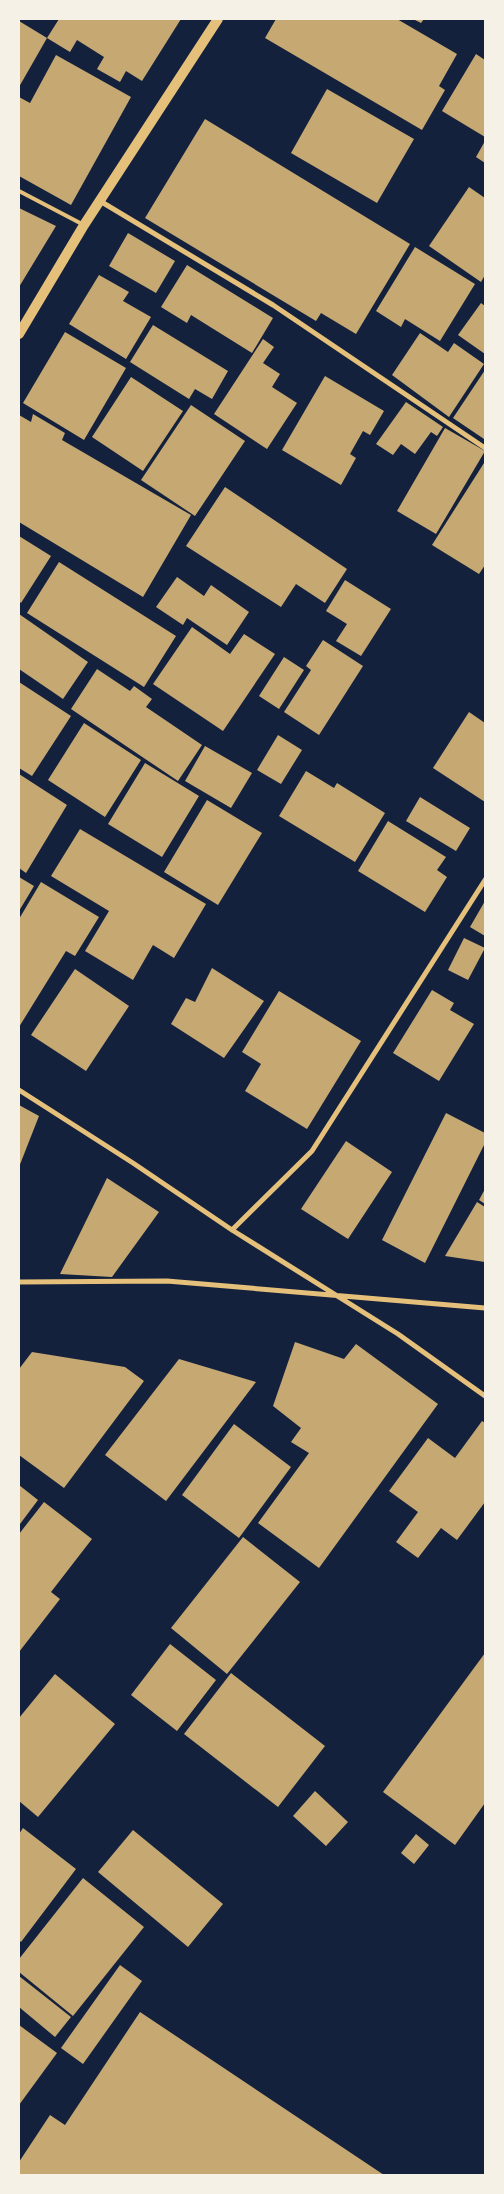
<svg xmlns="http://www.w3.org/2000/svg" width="504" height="2194" font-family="'Fira Sans Condensed',sans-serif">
	<rect width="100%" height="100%" fill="#14213d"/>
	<!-- building -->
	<path fill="#c6a872" d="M59,19h122l-39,62 -16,-10 -6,11 -23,-13 7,-12 -27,-17 -7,12 -23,-14z
		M276,19h121l60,35 -18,32 6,4 -23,40 -157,-92z
		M413,19h11l-3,4z
		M19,21l28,17 -28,49z
		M476,54l9,6v77l-43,-26z
		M56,55l75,42 -60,108 -52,-29v-79l11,6z
		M327,89l87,50 -37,64 -86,-50z
		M205,119l205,125 -54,90 -35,-21 -5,8 -171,-103z
		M485,141v22l-9,-6z
		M469,187l16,11v77l-4,7 -52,-36z
		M19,208l37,18 -37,61z
		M128,233l47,28 -19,32 -47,-27z
		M415,247l60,37 -35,57 -35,-22 -4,8 -25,-16z
		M187,265l86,53 -21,35 -61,-38 -4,8 -26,-16z
		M99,275l30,17 -6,9 28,16 -25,42 -57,-35z
		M481,303l4,3v48l-27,-19z
		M153,325l75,46 -16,28 -17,-10 -6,10 -59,-37z
		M65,332l61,36 -42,72 -61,-37z
		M420,333l28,19 6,-9 30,21 -35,53 -57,-42z
		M263,339l11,8 -11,16 17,11 -8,13 25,16 -30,46 -53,-35z
		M485,370v67l-1,2 -31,-21z
		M325,376l59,35 -14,24 -7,-4 -13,23 6,4 -15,27 -59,-35z
		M131,377l52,34 -40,60 -51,-34z
		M406,402l37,25 -6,9 -6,-4 -16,22 -14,-10 -8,11 -17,-11z
		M191,405l54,36 -50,75 -54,-36z
		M33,414l32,19 -3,7 129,75 -48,82 -124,-75v-107l12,7z
		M445,428l40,23 -49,83 -39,-23z
		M484,463l1,102 -6,9 -47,-29z
		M225,487l122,82 -22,34 -29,-19 -15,23 -95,-61z
		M19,536l32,20 -30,47 -2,-2z
		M59,562l117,74 -32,51 -117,-74z
		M177,577l27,19 7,-11 38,27 -22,33 -40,-27 -4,7 -27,-18z
		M345,580l46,29 -30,47 -25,-15 11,-17 -21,-13z
		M19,614l69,48 -25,37 -44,-30z
		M192,627l38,27 14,-20 31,20 -52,77 -70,-47z
		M323,640l40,26 -44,69 -35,-23 27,-42 -5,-4z
		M284,657l20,13 -25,39 -20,-13z
		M97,669l33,22 4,-5 18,13 -6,8 56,38 -24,36 -107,-72z
		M19,682l52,34 -39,60 -13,-8z
		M469,712l16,11v79l-52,-34z
		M84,723l57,37 -36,57 -57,-37z
		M278,735l24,15 -21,34 -24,-14z
		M205,746l47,27 -21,35 -46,-27z
		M145,763l54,33 -37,61 -54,-33z
		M306,771l28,17 3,-5 48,30 -30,49 -76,-46z
		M19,774l48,31 -41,68 -7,-5z
		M420,797l50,31 -14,23 -50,-30z
		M207,800l55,33 -44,72 -54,-33z
		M388,821l58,36 -9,13 10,7 -22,35 -67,-41z
		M80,829l126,75 -32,54 -21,-13 -20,35 -48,-29 24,-40 -58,-35z
		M19,877l15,9 -15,25z
		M41,882l58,35 -24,39 -9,-5 -47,76v-108z
		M485,901v35l-15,-9z
		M464,938l21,10 -17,32 -20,-10z
		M212,968l52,33 -40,57 -53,-34 15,-26 9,4z
		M75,969l54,37 -43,65 -55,-36z
		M432,990l22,13 -4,7 24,14 -35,57 -46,-28z
		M279,991l82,50 -54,88 -62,-38 16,-27 -19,-12z
		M19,1105l20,11 -20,51z
		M446,1113l39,20v10l-60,120 -43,-23z
		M346,1141l46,31 -44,67 -47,-30z
		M107,1178l52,34 -47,65 -52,-3z
		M485,1189v15l-6,-4z
		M477,1202l8,5v55l-40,-6z
		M295,1342l49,17 12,-15 82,60 -119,164 -61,-45 51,-70 -18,-11 10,-14 -28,-22z
		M32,1352l93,15 19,14 -80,107 -45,-33v-86z
		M179,1359l77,23 -90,119 -61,-46z
		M482,1421l3,2v79l-28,38 -16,-12 -23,30 -22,-16 22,-30 -29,-21 39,-53 27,20z
		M234,1424l57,43 -52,71 -57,-43z
		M19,1485l19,15 -18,24 -1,-1z
		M44,1502l48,37 -41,53 9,7 -41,53v-118z
		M243,1537l57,45 -73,92 -56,-46z
		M170,1644l46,36 -39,51 -46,-36z
		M485,1653v150l-30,42 -72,-53z
		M231,1673l94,73 -47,61 -94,-73z
		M55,1674l60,50 -77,93 -19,-16v-83z
		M315,1791l33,31 -22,24 -33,-30z
		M23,1828l53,41 -55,73 -2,-2v-106z
		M133,1830l90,74 -35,43 -90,-75z
		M416,1834l13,11 -15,19 -13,-11z
		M83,1878l61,49 -71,89 -54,-44v-13z
		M120,1965l22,16 -59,83 -22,-16z
		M19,1976l52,41 -16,20 -36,-30z
		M140,2012l244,163h-365v-13l31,-47 15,10z
		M19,2025l38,28 -38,52z"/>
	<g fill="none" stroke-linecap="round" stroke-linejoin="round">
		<!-- service -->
		<path stroke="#e5c07b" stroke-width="4" d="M19,191l63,33"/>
		<!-- minor -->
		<path stroke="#e5c07b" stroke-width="5" d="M100,201l173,104 212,143
			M19,1090l114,73 99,67 166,104 87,62
			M232,1230l80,-79 173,-271
			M19,1282l148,-1 318,27"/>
		<!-- secondary -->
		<path stroke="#e5c07b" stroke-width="10" d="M19,334l65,-109 134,-206"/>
	</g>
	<!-- border -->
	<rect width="504" height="2194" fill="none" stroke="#f6f1e7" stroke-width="40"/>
</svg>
